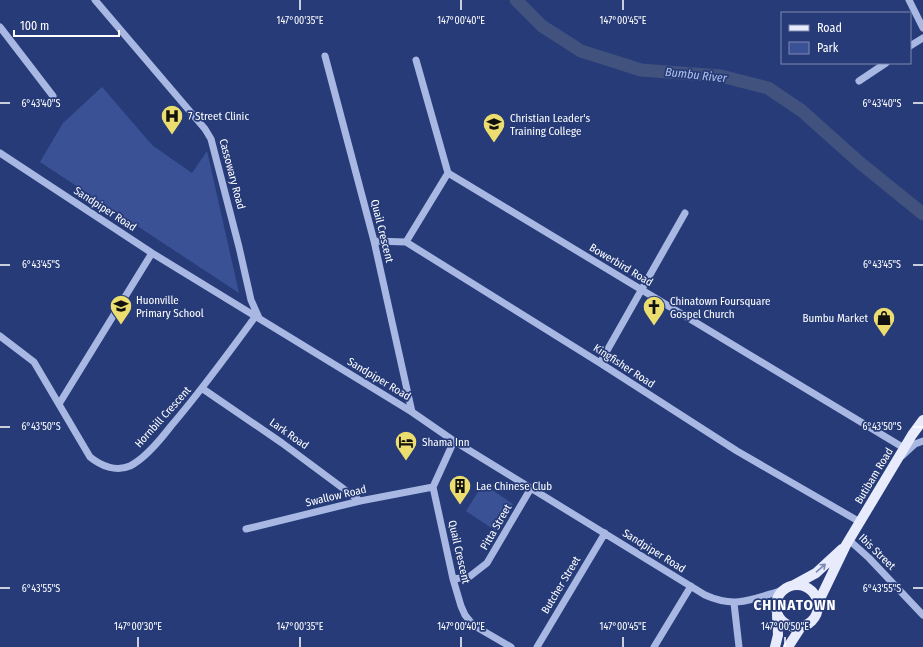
<svg xmlns="http://www.w3.org/2000/svg" width="923" height="647" font-family="'Fira Sans Condensed',sans-serif">
	<rect width="100%" height="100%" fill="#263b78"/>
	<!-- green -->
	<path fill="#3a5295" d="M102,87l50,58 40,28 15,-22 32,142 -199,-131 23,-39z
		M483,484l30,20 -17,27 -30,-20z"/>
	<g fill="none" stroke-linecap="round" stroke-linejoin="round">
		<!-- river -->
		<path stroke="#42527e" stroke-width="13" d="M516,0l26,26 39,25 60,19 80,6 47,12 34,23 57,51 64,52"/>
		<!-- minor -->
		<path stroke="#a8b8e3" stroke-width="7" d="M95,0l110,129 6,10 28,108 12,53 8,18
			M909,0l14,28
			M0,27l53,69
			M910,46l13,-8
			M325,56l49,185 38,171
			M416,60l32,113 456,275
			M859,81l27,-18
			M0,153l152,100 260,159 42,29 251,154c31,14 48,4 78,-5
			M374,241l32,1 194,121 137,88 123,71
			M406,242l42,-69
			M0,336l34,26 56,95c11,9 26,15 40,9 14,-7 31,-27 41,-40 30,-35 57,-72 84,-109
			M600,363l85,-150
			M203,389l79,54 78,58
			M59,404l93,-151
			M454,441l-21,46 20,92 8,27 4,9 8,10 38,22
			M902,456l13,-12 8,-3
			M246,529l114,-28 73,-14
			M849,540l20,18 54,57
			M453,579l16,-2 18,-14 44,-75
			M755,599l21,9
			M734,603l5,44
			M537,647l68,-114
			M654,647l37,-61"/>
		<!-- major -->
		<path stroke="#e7ebfc" stroke-width="10" d="M776 606a21 21 0 1 1 42 0a21 21 0 1 1-42 0Z
			M794,585l22,-12 26,-24
			M818,603l28,-58 66,-110 11,-15
			M775,647l3,-12 -1,-20
			M788,647l13,-20"/>
	</g>
	<!-- one-way arrows -->
	<defs><path id="oneway-shaft" d="M-6 0H5M1.5-3L5.5 0L1.5 3" fill="none" stroke-width="1.6" stroke-linecap="round" stroke-linejoin="round"/></defs>
	<use stroke="#7d8ab3" href="#oneway-shaft" transform="translate(821 568) rotate(-41)"/>
	<!-- ticks -->
	<path fill="none" stroke="#fff" stroke-width="1.5" d="M300,0v10M461,0v10M623,0v10M0,103h10M913,103h10M0,265h10M913,265h10M0,427h10M913,427h10M0,588h10M913,588h10M138,637v10M300,637v10M461,637v10M623,637v10M785,637v10"/>
	<!-- icons -->
	<defs>
		<g id="hospital-pin" transform="scale(1.15)"><path d="M0 17L-7.5 6A9.5 9.5 0 1 1 7.5 6Z" fill="#ebdd6e" stroke="#263b78"/><path d="M-5-5h3v3.5h4V-5h3V5h-3V1.5h-4V5h-3Z" fill="#111"/></g>
		<g id="university-pin" transform="scale(1.15)"><path d="M0 17L-7.5 6A9.5 9.5 0 1 1 7.5 6Z" fill="#ebdd6e" stroke="#263b78"/><path d="M0-5L7-2L0 1L-7-2ZM-4 1L0 2.5L4 1V4Q0 6-4 4Z" fill="#111"/></g>
		<g id="school-pin" transform="scale(1.15)"><path d="M0 17L-7.5 6A9.5 9.5 0 1 1 7.5 6Z" fill="#ebdd6e" stroke="#263b78"/><path d="M0-5L7-2L0 1L-7-2ZM-4 1L0 2.5L4 1V4Q0 6-4 4Z" fill="#111"/></g>
		<g id="church-pin" transform="scale(1.15)"><path d="M0 17L-7.5 6A9.5 9.5 0 1 1 7.5 6Z" fill="#ebdd6e" stroke="#263b78"/><path d="M-1.2-6h2.4v3.5h3.3v2.4h-3.3V6h-2.4V-.1h-3.3v-2.4h3.3Z" fill="#111"/></g>
		<g id="shop-pin" transform="scale(1.15)"><path d="M0 17L-7.5 6A9.5 9.5 0 1 1 7.5 6Z" fill="#ebdd6e" stroke="#263b78"/><path d="M-5-2.5h2.3a2.7 3.5 0 0 1 5.4 0H5L5.5 6h-11ZM-1.5-2.5h3a1.5 2.3 0 0 0-3 0Z" fill="#111"/></g>
		<g id="hotel-pin" transform="scale(1.15)"><path d="M0 17L-7.5 6A9.5 9.5 0 1 1 7.5 6Z" fill="#ebdd6e" stroke="#263b78"/><path d="M-6-4.5h1.5V1H6V5H4.5V3h-9V5H-6ZM-4 0a1.8 1.8 0 1 1 3.6 0ZM.5 0V-2.5h3Q6-2.5 6 0Z" fill="#111"/></g>
		<g id="building-pin" transform="scale(1.15)"><path d="M0 17L-7.5 6A9.5 9.5 0 1 1 7.5 6Z" fill="#ebdd6e" stroke="#263b78"/><path d="M-4-6H4V6H1V3H-1V6H-4ZM-2.5-4.3h1.7v1.8h-1.7ZM.8-4.3h1.7v1.8H.8ZM-2.5-1h1.7V.8h-1.7ZM.8-1h1.7V.8H.8Z" fill="#111"/></g>
	</defs>
	<g fill-rule="evenodd">
		<use href="#hospital-pin" x="172" y="116"/>
		<use href="#university-pin" x="494" y="124"/>
		<use href="#school-pin" x="121" y="306"/>
		<use href="#church-pin" x="654" y="307"/>
		<use href="#shop-pin" x="884" y="318"/>
		<use href="#hotel-pin" x="406" y="442"/>
		<use href="#building-pin" x="460" y="486"/>
	</g>
	<g text-anchor="middle" dominant-baseline="central" stroke-width="3.5" stroke-linejoin="round" paint-order="stroke">
		<!-- poi labels -->
		<g font-size="11" fill="#fff" stroke="#263b78" text-anchor="start">
			<text x="188" y="116">7 Street Clinic</text>
			<text x="510" y="118">Christian Leader's<tspan x="510" dy="13">Training College</tspan></text>
			<text x="136" y="300">Huonville<tspan x="136" dy="13">Primary School</tspan></text>
			<text x="670" y="301">Chinatown Foursquare<tspan x="670" dy="13">Gospel Church</tspan></text>
			<text x="868" y="318" text-anchor="end">Bumbu Market</text>
			<text x="422" y="442">Shama Inn</text>
			<text x="476" y="486">Lae Chinese Club</text>
		</g>
		<!-- street labels -->
		<g font-size="11" fill="#fff" stroke="#263b78">
			<text transform="translate(232 174) rotate(75)">Cassowary Road</text>
			<text transform="translate(105 209) rotate(33)">Sandpiper Road</text>
			<text transform="translate(382 231) rotate(76)">Quail Crescent</text>
			<text transform="translate(621 265) rotate(31)">Bowerbird Road</text>
			<text transform="translate(624 366) rotate(33)">Kingfisher Road</text>
			<text transform="translate(379 379) rotate(31)">Sandpiper Road</text>
			<text transform="translate(163 417) rotate(-48)">Hornbill Crescent</text>
			<text transform="translate(289 434) rotate(35)">Lark Road</text>
			<text transform="translate(874 476) rotate(-59)">Butibam Road</text>
			<text transform="translate(336 496) rotate(-13)">Swallow Road</text>
			<text transform="translate(496 527) rotate(-60)">Pitta Street</text>
			<text transform="translate(654 551) rotate(32)">Sandpiper Road</text>
			<text transform="translate(459 552) rotate(77)">Quail Crescent</text>
			<text transform="translate(877 552) rotate(44)">Ibis Street</text>
			<text transform="translate(561 585) rotate(-59)">Butcher Street</text>
		</g>
		<!-- water labels -->
		<g font-size="12" font-style="italic" fill="#b3c2eb" stroke="#263b78">
			<text transform="translate(696 75) rotate(6)">Bumbu River</text>
		</g>
		<!-- district labels -->
		<g font-size="15" font-weight="bold" letter-spacing="1" fill="#fff" stroke="#263b78">
			<text x="795" y="605">CHINATOWN</text>
		</g>
	</g>
	<g font-size="10" text-anchor="middle" fill="#fff" stroke="#263b78" stroke-width="3.5" stroke-linejoin="round" paint-order="stroke">
		<text x="300" y="24">147°00'35"E</text>
		<text x="461" y="24">147°00'40"E</text>
		<text x="623" y="24">147°00'45"E</text>
		<text x="41" y="107">6°43'40"S</text>
		<text x="882" y="107">6°43'40"S</text>
		<text x="41" y="268">6°43'45"S</text>
		<text x="882" y="268">6°43'45"S</text>
		<text x="41" y="430">6°43'50"S</text>
		<text x="882" y="430">6°43'50"S</text>
		<text x="41" y="592">6°43'55"S</text>
		<text x="882" y="592">6°43'55"S</text>
		<text x="138" y="630">147°00'30"E</text>
		<text x="300" y="630">147°00'35"E</text>
		<text x="461" y="630">147°00'40"E</text>
		<text x="623" y="630">147°00'45"E</text>
		<text x="785" y="630">147°00'50"E</text>
	</g>
	<!-- legend -->
	<rect x="781" y="12" width="130" height="52" fill="#263b78" stroke="#7d89ae"/>
	<rect x="789" y="25" width="20" height="6" fill="#e7ebfc" stroke="#7d89ae"/>
	<text x="817" y="32" font-size="12" fill="#ffffff">Road</text>
	<rect x="789" y="42" width="20" height="12" fill="#3a5295" stroke="#7d89ae"/>
	<text x="817" y="52" font-size="12" fill="#ffffff">Park</text>
	<!-- scale -->
	<path d="M14 30v6h105v-6" fill="none" stroke="#ffffff" stroke-width="2"/>
	<text x="20" y="30" font-size="12" fill="#ffffff" stroke="#263b78" stroke-width="3" paint-order="stroke">100 m</text>
</svg>
